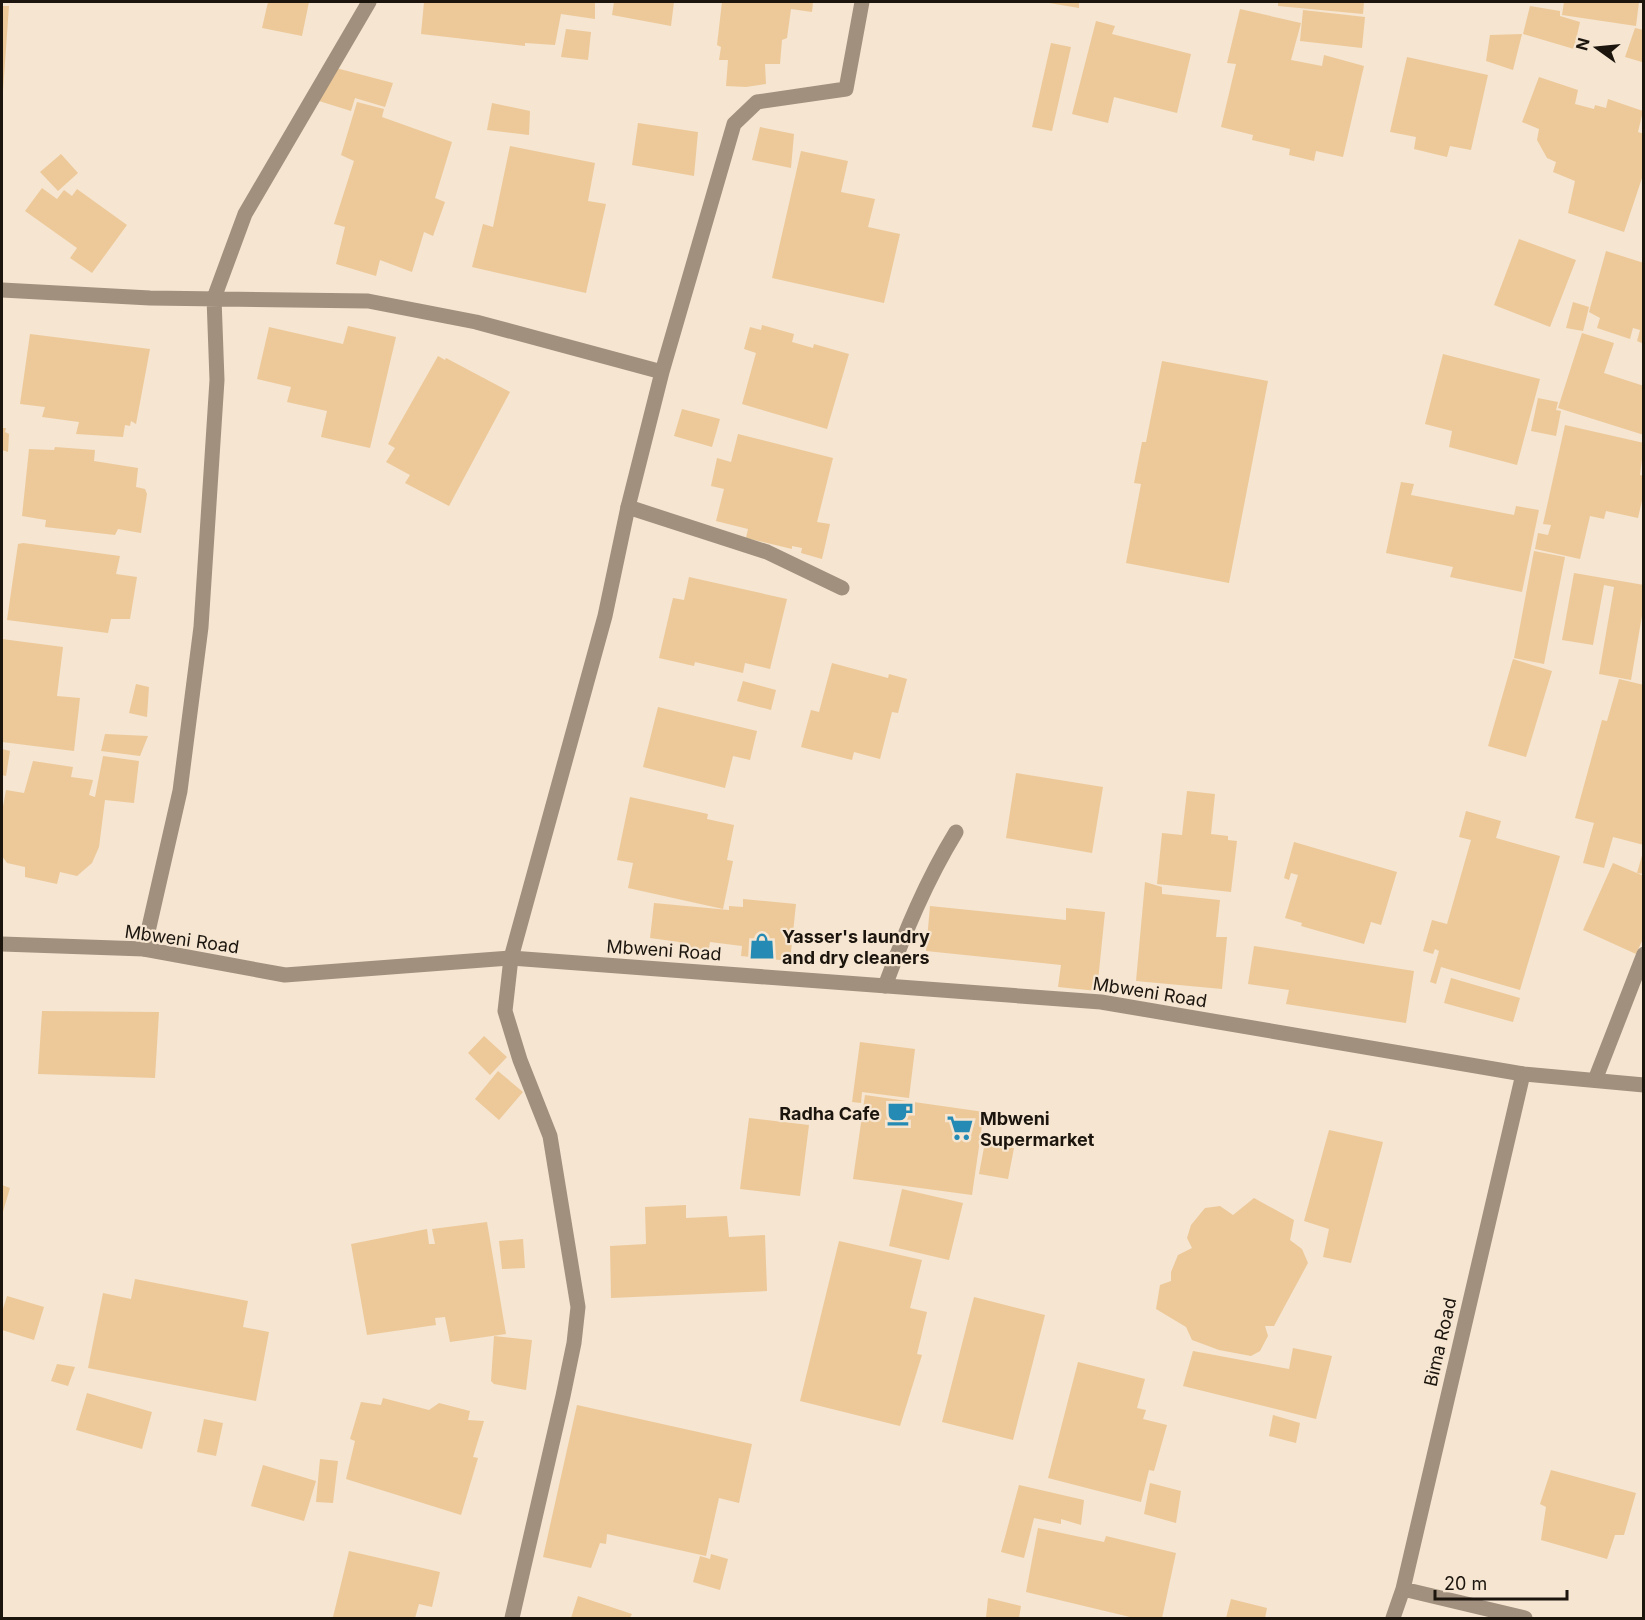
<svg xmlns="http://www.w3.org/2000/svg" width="1645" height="1620" font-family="Inter,sans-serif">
	<rect width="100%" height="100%" fill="#f5e5d1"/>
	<!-- building -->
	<path fill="#edc999" d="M268,2h41l-7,34 -40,-8z
		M424,2h171v17l-34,-5 -6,31 -30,-2v3l-104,-12z
		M614,2h60l-3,24 -59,-11z
		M722,2h91l-1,10 -21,-3 -4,29 -5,2 -2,24h-15l1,20 -20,3 -20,-1 2,-26h-9l2,-13 -4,-2z
		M1043,2h36v6z
		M1278,2h86l-1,12 -85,-8z
		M1564,2h75l-3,24 -74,-11z
		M2,6h7l-6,85h-1z
		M1530,6l30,5v5l20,6 -6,27 -51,-15z
		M1240,9l61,14 -10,37 31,6 2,-11 40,11 -21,91 -27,-6 -2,10 -25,-6 1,-6 -38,-9 1,-5 -32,-8 15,-63 -9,-1z
		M1303,10l62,7 -3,31 -62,-7z
		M1096,21l19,5 -3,8 79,20 -14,59 -63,-16 -6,26 -36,-9z
		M1635,28l9,2 -2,32 -17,-5z
		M566,29l25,3 -3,28 -27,-3z
		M1522,34l-9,36 -27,-9 4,-26z
		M1051,43l20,4 -19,84 -20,-4z
		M1407,57l81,18 -17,75 -21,-4 -3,11 -33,-8 2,-12 -26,-5z
		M336,68l57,15 -8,24 -30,-9 -4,13 -32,-10z
		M1539,77l39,13 -3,14 19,5 1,-4 11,3 2,-9 35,12 -5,21 6,2v38l-20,60 -56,-19 7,-32 -22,-9 3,-10 -9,-4 -10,-18 2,-11 -17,-7z
		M357,102l27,7 -2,8 70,25 -17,56 10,4 -12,34 -9,-4 -12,40 -32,-12 -4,16 -40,-12 9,-37 -11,-3 20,-63 -13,-6z
		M492,103l38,8 -1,24 -42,-5z
		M638,123l60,9 -4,44 -62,-11z
		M760,127l34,7 -3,34 -39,-8z
		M510,146l85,17 -7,38 18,3 -20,89 -114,-26 11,-43 10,3z
		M801,151l47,10 -7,31 34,7 -7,28 32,7 -16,69 -112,-25z
		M61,154l17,19 -20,18 -18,-19z
		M42,188l15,11 7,-9 8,6 5,-7 50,36 -35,48 -22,-15 7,-10 -52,-37z
		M1519,239l57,21 -26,67 -56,-22z
		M1606,251l38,12v81l-7,-3 3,-11 -7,-2 -3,11 -33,-11 3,-10 -11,-6z
		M1573,302l16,5 -6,24 -17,-3z
		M762,325l32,9 -2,8 21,6 1,-4 35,10 -22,75 -85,-25 14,-51 -12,-4 6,-22 11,3z
		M348,326l48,11 -26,111 -49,-11 6,-26 -40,-9 4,-15 -34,-8 12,-52 74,17z
		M1582,333l32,10 -10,30 40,13v49l-86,-27z
		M30,334l120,15 -14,75 -5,-3 -1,5 -5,-1 -2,12 -47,-3 3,-12 -37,-5 3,-10 -25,-3z
		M1443,354l97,25 -23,86 -68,-18 3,-16 -27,-7z
		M438,356l7,4 1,-2 64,34 -61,114 -44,-23 5,-8 -24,-13 9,-14 -7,-4z
		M1162,361l106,20 -39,202 -103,-20 15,-79 -7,-1 8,-41h4z
		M1538,398l20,4 -2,8 5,1 -5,25 -25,-5z
		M682,409l38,10 -8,28 -38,-11z
		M1565,425l79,18 -4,32 4,1v16l-6,26 -32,-7 -2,8 -14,-3 -10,43 -45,-10 3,-16 10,2 3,-10 -8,-1z
		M2,428h4l-1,4 4,2 -1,18 -6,-2z
		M738,434l95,24 -16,64 13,2 -8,35 -21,-6 1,-5 -10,-2v3l-46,-11 2,-9 -32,-8 8,-32 -13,-3 6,-28 14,4z
		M55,447l40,3 -1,11 44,7 -2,19 9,2 2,5 -6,39 -23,-4 -3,6 -70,-8 1,-7 -24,-4 7,-67 25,1z
		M1401,482l13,2 -3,11 103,20 2,-9 23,4 -17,82 -72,-15 3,-10 -67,-14z
		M23,543l97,13 -4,18 21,3 -7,42h-19l-3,14 -101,-13 11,-76z
		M1534,551l31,6 -21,107 -30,-6z
		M1574,573l70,12v19l-13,76 -32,-6 15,-87 -10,-2 -11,60 -31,-5z
		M689,577l98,22 -17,70 -25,-6 -2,10 -48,-11 -1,4 -35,-8 14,-60 11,2z
		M2,639l61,8 -6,49 23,2 -6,53 -72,-9z
		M1513,659l39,12 -26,86 -38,-11z
		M832,663l56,15 1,-4 18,5 -9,34 -6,-1 -12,47 -26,-7 -2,8 -51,-13 10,-37 8,2z
		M1619,679l25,6v160l-31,-8 -9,31 -21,-5 11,-40 -19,-5 27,-98 5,1z
		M743,681l33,9 -5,20 -34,-9z
		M136,684l13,3 -2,30 -18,-4z
		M658,707l99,24 -7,29 -17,-4 -8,32 -82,-21z
		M105,734l43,2 -8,20 -39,-5z
		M2,749l8,2 -4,25 -4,-1z
		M103,756l36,5 -5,42 -29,-3 -6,47 -7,16 -15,13 -17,-4 -3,12 -32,-7v-10l-18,-4 -5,-7v-44l4,-22 18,3 9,-32 40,6 -2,10 22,3 -4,15 6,2z
		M1016,773l87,14 -11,66 -86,-15z
		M1187,791l28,3 -4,40 17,2v4l9,1 -6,51 -74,-8 5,-51 20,2z
		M630,797l78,17 -1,5 27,6 -7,35 6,1 -10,48 -95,-21 5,-25 -16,-3z
		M1466,811l35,10 -5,17 64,18 -40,134 -79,-23 -5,17 -6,-2 9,-31 -4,-2 -2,5 -10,-3 9,-31 15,4 24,-84 -12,-3z
		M1294,842l103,30 -16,53 -10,-3 -7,22 -63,-18 1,-3 -17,-5 13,-43 -7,-2 -2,7 -5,-2z
		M1643,852h1v22l-7,-1z
		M1613,863l31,13v61l-8,17 -53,-24z
		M1145,882l17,5v7l58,6 -4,37h11l-5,52 -86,-8z
		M743,899l53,5 -6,57 -49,-5 1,-10 -32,-4 -2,11 -30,-3 1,-8 -29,-4 4,-35 75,7v-4l14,1z
		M930,906l136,14v-12l39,4 -8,79 -39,-4 3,-22 -135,-14z
		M1254,946l160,25 -8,52 -120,-19 3,-14 -41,-6z
		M1451,978l69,20 -7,24 -69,-19z
		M42,1011l117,1 -4,66 -117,-4z
		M484,1036l23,21 -17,18 -22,-22z
		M860,1042l55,7 -6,49 -47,-6 -1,11 -9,-1z
		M498,1071l25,21 -24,28 -24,-21z
		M865,1095l119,17 -12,83 -119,-16z
		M749,1118l60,7 -9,71 -60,-7z
		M1329,1130l54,12 -32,121 -28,-6 6,-28 -25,-8z
		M985,1142l29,6 -6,31 -29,-5z
		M2,1185l8,3 -8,27z
		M902,1189l61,14 -14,57 -60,-14z
		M1254,1198l40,22 -4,20 12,9 6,14 -34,63h-9l3,10 -8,15 -9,5 -32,-6 -27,-10 -6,-13 -30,-18 4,-24 11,-4v-9l7,-17 14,-7 -5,-10 4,-13 14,-17 15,-2 13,9z
		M686,1205v13l41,-2 2,21 36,-2 2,56 -156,7 -1,-52 36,-2 -1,-37z
		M487,1222l19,112 -56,8 -5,-25 -10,1 1,7 -69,10 -16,-91 76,-15 2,15h6l-3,-15z
		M523,1239l2,29 -23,1 -3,-28z
		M839,1241l83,19 -12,48 17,4 -10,42 5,1 -22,71 -100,-25z
		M135,1279l113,22 -5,26 26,5 -13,69 -168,-33 15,-75 28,6z
		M7,1296l37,11 -10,33 -32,-10v-18z
		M974,1297l71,18 -32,125 -71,-18z
		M494,1336l38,4 -6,50 -32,-6 -3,-3z
		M1293,1348l39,8 -16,63 -133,-33 10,-35 96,18z
		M1078,1362l67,17 -8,29 9,2 -3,9 24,6 -13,46 -5,-1 -8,32 -93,-24z
		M57,1364l18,3 -7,19 -17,-5z
		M87,1393l65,19 -10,37 -66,-19z
		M383,1398l46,12 10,-7 31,8 -2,9 16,1 -11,36 5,1 -17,57 -115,-36 9,-38 -5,-2 11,-37 20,3z
		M577,1405l175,39 -13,59 -20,-5 -13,58 -99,-22 -1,10 -6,-1 -9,25 -48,-11z
		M1273,1415l27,8 -4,20 -27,-7z
		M204,1419l19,4 -7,33 -19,-4z
		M320,1459l18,2 -5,42 -17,-1z
		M263,1465l53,16 -12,40 -53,-15z
		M1551,1470l85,23 -12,42h-9l-8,24 -66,-19 5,-33 -6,-3z
		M1150,1483l31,8 -5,32 -32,-9z
		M1019,1485l65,15 -3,25 -20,-6v5l-27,-6 -10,40 -23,-6z
		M1038,1528l66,14 2,-6 70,17 -14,65h-28l-108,-26z
		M349,1551l91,21 -8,35 -13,-3 -4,14 -82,-1z
		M711,1554l17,5 -8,31 -27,-8 7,-26 10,3z
		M578,1596l54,18 -2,4h-59z
		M988,1598l33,8 -2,12h-33z
		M1231,1599l36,9 -2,10h-39z"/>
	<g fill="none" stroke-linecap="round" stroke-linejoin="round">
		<!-- service -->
		<path stroke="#a0907d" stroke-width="15" d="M628,507l139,45 75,36
			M885,986c20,-54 41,-105 71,-154"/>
		<!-- minor -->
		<path stroke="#a0907d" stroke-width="15" d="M2,290l148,8 218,3 108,21 186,50
			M144,949l36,-158 21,-164 16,-247 -3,-82 31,-84 124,-212
			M1595,1080l49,-126
			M1403,1589l122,29
			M512,1618l51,-222 11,-53 4,-36 -28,-171 -30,-76 -15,-49 6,-53 94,-342 23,-109 34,-135 72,-248 23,-22 89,-13 16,-87
			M1393,1618l10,-29 120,-515"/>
		<!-- tertiary -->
		<path stroke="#a0907d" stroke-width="15" d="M2,944l142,5 141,26 226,-17 590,44 422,72 121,11"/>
	</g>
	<!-- icons -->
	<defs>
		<g id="shop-bare" transform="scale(2.07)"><path d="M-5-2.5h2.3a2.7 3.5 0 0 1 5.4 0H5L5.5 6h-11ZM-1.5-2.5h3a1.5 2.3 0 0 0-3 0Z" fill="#258bb4" stroke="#f5e5d1" stroke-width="2.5" paint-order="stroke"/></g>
		<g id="cafe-bare" transform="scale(2.07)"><path d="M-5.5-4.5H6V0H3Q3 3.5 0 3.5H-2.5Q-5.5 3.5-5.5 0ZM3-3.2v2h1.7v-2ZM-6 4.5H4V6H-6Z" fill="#258bb4" stroke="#f5e5d1" stroke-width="2.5" paint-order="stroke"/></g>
		<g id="supermarket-bare" transform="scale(2.07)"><path d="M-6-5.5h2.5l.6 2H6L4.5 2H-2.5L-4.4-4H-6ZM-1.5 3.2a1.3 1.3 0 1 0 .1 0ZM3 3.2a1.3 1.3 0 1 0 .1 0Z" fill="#258bb4" stroke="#f5e5d1" stroke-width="2.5" paint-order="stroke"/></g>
	</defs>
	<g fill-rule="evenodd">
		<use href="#shop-bare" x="762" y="946"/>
		<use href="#cafe-bare" x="900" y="1113"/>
		<use href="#supermarket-bare" x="960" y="1128"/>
	</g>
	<g text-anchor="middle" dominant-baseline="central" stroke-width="4.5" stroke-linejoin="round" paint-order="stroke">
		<!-- poi labels -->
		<g font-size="18" font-weight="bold" fill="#1b150e" stroke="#f5e5d1" text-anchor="start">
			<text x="782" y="936">Yasser's laundry<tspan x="782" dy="21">and dry cleaners</tspan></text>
			<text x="880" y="1113" text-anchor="end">Radha Cafe</text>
			<text x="980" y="1118">Mbweni<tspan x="980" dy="21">Supermarket</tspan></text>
		</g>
		<!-- street labels -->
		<g font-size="18" fill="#1b150e" stroke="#f5e5d1">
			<text transform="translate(182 939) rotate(8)">Mbweni Road</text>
			<text transform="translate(664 950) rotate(4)">Mbweni Road</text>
			<text transform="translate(1150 992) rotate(9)">Mbweni Road</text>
			<text transform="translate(1440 1342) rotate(-77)">Bima Road</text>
		</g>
	</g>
	<!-- border -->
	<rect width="1645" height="1620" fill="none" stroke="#1b150e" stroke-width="6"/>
	<!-- north arrow -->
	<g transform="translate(1597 48) rotate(285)" stroke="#f5e5d1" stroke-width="4.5" paint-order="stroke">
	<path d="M0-4.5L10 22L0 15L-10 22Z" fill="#1b150e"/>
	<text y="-9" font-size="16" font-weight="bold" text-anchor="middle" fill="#1b150e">N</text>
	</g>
	<!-- scale -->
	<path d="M1435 1590v9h132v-9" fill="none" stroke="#1b150e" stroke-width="3"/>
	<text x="1444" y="1590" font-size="18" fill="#1b150e" stroke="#f5e5d1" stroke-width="4.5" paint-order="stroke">20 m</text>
</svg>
